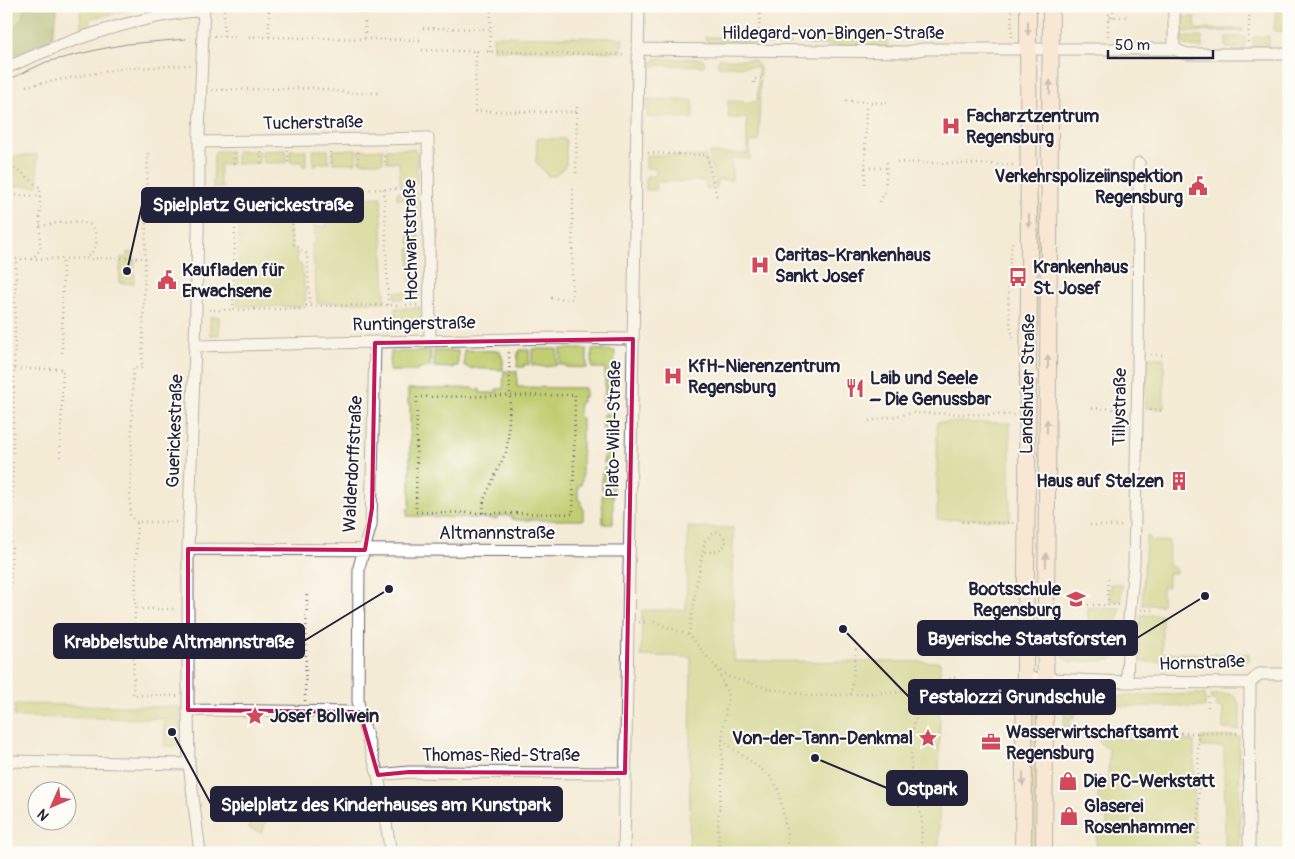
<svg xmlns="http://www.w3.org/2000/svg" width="1295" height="859" font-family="Pangolin,sans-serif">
	<rect width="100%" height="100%" fill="#fdfcf7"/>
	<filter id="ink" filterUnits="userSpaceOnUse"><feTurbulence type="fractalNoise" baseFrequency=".02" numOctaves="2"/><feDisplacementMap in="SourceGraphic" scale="10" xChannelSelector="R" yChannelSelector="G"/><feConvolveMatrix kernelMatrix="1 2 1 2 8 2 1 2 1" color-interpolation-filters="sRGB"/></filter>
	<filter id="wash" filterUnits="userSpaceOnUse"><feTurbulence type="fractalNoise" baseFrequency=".0096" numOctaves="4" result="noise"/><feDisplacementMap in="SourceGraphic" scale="20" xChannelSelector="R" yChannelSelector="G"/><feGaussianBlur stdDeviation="1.12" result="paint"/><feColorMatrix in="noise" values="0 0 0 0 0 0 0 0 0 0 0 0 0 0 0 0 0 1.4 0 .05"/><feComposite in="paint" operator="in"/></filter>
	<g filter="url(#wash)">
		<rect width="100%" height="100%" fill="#f4ebd6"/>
		<!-- green -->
		<path fill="#c0cd6f" stroke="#717855" d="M6,6h52l-6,33 -46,20z
			M80,6h73v2l-1,2 -5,2 -1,-6 -57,13 2,10 -8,1 -2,-1z
			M1276,6h13v25h-15z
			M1178,17h17l1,12h47v2l-64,1z
			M493,36l130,2 -1,14 -129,-2z
			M1269,36v12h-16v-11z
			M704,37h32l-2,6h-26z
			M741,37l49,1v7l-48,-1z
			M1179,37h23v11c-11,-1 -18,0 -23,-11z
			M1226,37h19v11h-19z
			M809,38l78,1v7l-78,-1z
			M659,58l45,1v7l-54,-1 5,-6z
			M718,59l36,1 6,7v10h-2v-10l-40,-1z
			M758,80l2,1 -1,60 -9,1v17l-18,-1v22h-15l-1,9 -7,-36 38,1v-36h-19v-17l29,1z
			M647,99l46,1v18l-46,-1z
			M537,138l29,1v26l-11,11h-7l-12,-14z
			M356,149v14h-23v-13z
			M383,149v13h-23l-1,-12z
			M386,149h29l2,2v32l-17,1 -1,-22h-12z
			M286,150v13h-23l-1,-12z
			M290,150h16v16l-3,1 -1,-5h-12z
			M313,150h15l1,13h-12v3h-4z
			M216,151h15l1,13h-12v21l3,1v2h-10l1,-34z
			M236,151h23v12l-23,1z
			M37,154l1,32h-32v-28z
			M646,155l60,1 7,33 -7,1v-9l-50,1v8h-10v-14h10v-7l-10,-1z
			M1036,165l4,39 -2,122h-3z
			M397,192h20l1,25h-9l-1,-18h-11z
			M268,193v31h21l3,24 5,4v10l5,4 4,33 -4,8 -65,-1 3,-112z
			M381,197l4,105 -68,1 -5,-58 3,-4 -1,-14 13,-1v-4l9,-8v-15z
			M409,221h9l1,22 -10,1z
			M409,248h10v23h-9z
			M127,252l6,1 -1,5 3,1 -1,25 -15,-1 2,-26 5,1z
			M410,275h9v23l-24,1v-7h16z
			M420,307l1,22 -2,1h-23l-1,-22z
			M210,317h9v18h-9z
			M532,349h25v16l-12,2 -13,-2z
			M560,349h27v19l-21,-1v-2h-6z
			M592,349l23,2 -1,58h-11v-12h2v-29h-13z
			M464,350l36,1 3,9v10l-35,-2 -1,-2h-3z
			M520,350h9v15l-5,-1v3h-7l1,-14z
			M431,351l-1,16 -12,2v2h-29l2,-19z
			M434,351h24v15h-5v2l-19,-1z
			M1146,357l18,1v50h-18z
			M504,371h13v16l68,1v9h-3v5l-3,1v15h3v61l-1,6 -3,1v14h3v6l2,1v13h-66l-5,-1v-3h-14l-1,3 -90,-3v-7l3,-1v-103l-2,-1v-15l66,-1v1h6v4h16v-4h7z
			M603,414h11v22h-10v-5l-1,-1z
			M937,422l73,1v97l-73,-1z
			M605,440h9v23h-10l-1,-17h1z
			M604,468h9v22h-11v-17h2z
			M602,495h11v29h-10z
			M688,527l45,1 1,133 206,1 -1,191h-250l2,-196 -50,-1 1,-46h44z
			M1146,537h4v4h19v26l7,1v5h-8v14h-6v18h-20z
			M1110,584h12l-1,17h-11z
			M1088,608h32l-2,15 -30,-1z
			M1141,615h21v38l87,1v7l-108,1 -2,-26z
			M1115,638h4l-1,16 -6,6 -42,2c-6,-3 -8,-6 -8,-12l53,1z
			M1205,694v13l-86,-1v-6h-5v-3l21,-2z
			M1229,694c15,3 10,24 10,36l-16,-1v-22h-7v-7h-5v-5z
			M1070,698h5l-1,20h-4l-1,21h-6l2,-36z
			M15,704l165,3v39h-16v-27l-150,-2z
			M1031,710h5v143h-6z
			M1239,736l1,117h-15l-1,-106h-23v-10z
			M1098,737l96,4 1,112h-97l-2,-2 1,-26 10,7v-20l-9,-9v-27l10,9 1,-35 -10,-8z
			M265,804l7,3 -10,26 -14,-5 3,-9z"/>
		<!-- forest -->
		<path fill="#98b062" stroke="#5d694e" d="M26,6h32l-6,33 -46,20v-21l16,-20z"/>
	</g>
	<g filter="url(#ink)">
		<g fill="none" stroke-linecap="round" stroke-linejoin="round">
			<!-- minor casing -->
			<g stroke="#6c6871" stroke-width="13">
				<path id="minor" d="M1174,6v43
					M637,49l270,3 16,-3h251l13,5h102
					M6,68c61,-28 131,-52 198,-58
					M199,142l229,-4 2,203
					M375,343l-4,182 -12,42 -1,134 2,11 18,63 13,78
					M195,346l362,-8 76,1
					M188,549l441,2
					M1024,678l103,4 116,1h7l9,-9h30
					M1127,682l2,-63 5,-55 4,-196 1,-205
					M188,710l172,2
					M6,761l183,3
					M378,775l31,-3 216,1
					M200,853l-11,-89 -1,-54v-161l7,-203 4,-152v-60l5,-128
					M624,853l15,-847
					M1249,853l1,-170"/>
			</g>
			<!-- secondary casing -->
			<g stroke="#6c6871" stroke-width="18">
				<path id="secondary" d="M1023,853l6,-568 -1,-279
					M1044,853l7,-847"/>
			</g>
			<!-- path -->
			<path stroke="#6c6871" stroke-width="2.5" stroke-dasharray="1 4" stroke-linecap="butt" d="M751,6v4h9
				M1011,6l1,31
				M1109,14l-1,3h19v-3
				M1113,17v-11
				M365,22v17
				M423,28l67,1
				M214,36l208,4
				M224,36v-30
				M1108,36v-19
				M269,37v-31
				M759,40l1,-34
				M1248,42l2,-36
				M422,50l204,5
				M476,51l-1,60 102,1
				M490,52l1,-46
				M754,83v-4h9
				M26,86l91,-17 73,-4
				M212,90l103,-2 34,5h31
				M846,101l42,2
				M1064,112l24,1
				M288,151v11
				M384,151l1,11
				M261,152v11
				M330,152l1,11
				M358,152v11
				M234,153v11
				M648,153l59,2 10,43
				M897,162l116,3
				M6,163l23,15 11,10v8
				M865,168h21
				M576,173l1,-69
				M865,184l1,-76
				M384,189l4,117
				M146,193l41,1
				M210,193l26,-3 181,-1
				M6,195l34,1v54l-7,8
				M880,202l5,-11 2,-29
				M292,219l2,25 13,10 3,52
				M409,219h8
				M40,226c18,-3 34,-7 51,-1 8,12 8,23 -5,32
				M409,246h9
				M6,259l139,-1
				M410,273h9
				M551,298l21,1 1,-113
				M209,310l97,-1v-3l112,-1
				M233,310l3,-120
				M1013,338c-7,-27 -5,-71 0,-99
				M62,353l1,-95
				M1151,355h13
				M15,369h48l-3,91
				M575,395l-2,119 -157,-2 1,-115z
				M1092,408l33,1
				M1150,410l13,1
				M869,421l43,-8 102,2
				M483,513l1,-14 22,-47 2,-12 2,-42 -1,-47
				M137,522l-7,-6 3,-148h9l6,-215
				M962,522l51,1
				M1090,525l33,1
				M1088,605h31
				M1108,605v-30
				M137,609h39
				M1141,610h15
				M639,622h15l35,13 26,31 14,11 41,12 43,7 87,-4 58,-15
				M689,635l8,-54 8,-40 10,-9h4l6,6 1,6c-7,8 -13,8 -23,8
				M716,667l12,27 -6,46v42l-4,41 1,30
				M9,693l7,-435
				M851,695l5,-46
				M177,696l-44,-1 4,-173h40
				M305,701l2,-109
				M1112,706v-13
				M1208,707v-14
				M1091,733h147
				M1198,733l1,120
				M722,740l48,36 9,14 9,50 -3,13
				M921,853l1,-32 -11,-53v-17l2,-23 8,-29 12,-15"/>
			<!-- minor -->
			<use href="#minor" stroke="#fff" stroke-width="11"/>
			<!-- secondary -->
			<use href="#secondary" stroke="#fde4d1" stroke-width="16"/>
			<!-- tram -->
			<path stroke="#22223b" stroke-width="1" d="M6,81l40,-19 50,-12 31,-6 59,-5"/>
		</g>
		<!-- one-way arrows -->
		<defs><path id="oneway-solid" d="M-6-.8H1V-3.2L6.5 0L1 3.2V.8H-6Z" transform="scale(1.25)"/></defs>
		<g fill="#9a8d8e">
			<use href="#oneway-solid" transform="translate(1028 28) rotate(90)"/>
			<use href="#oneway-solid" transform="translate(1050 87) rotate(-89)"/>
			<use href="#oneway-solid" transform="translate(1029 221) rotate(90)"/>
			<use href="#oneway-solid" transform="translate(1048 362) rotate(-90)"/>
			<use href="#oneway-solid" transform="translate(1047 426) rotate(-89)"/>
			<use href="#oneway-solid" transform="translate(1046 560) rotate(-89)"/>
			<use href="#oneway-solid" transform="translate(1023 779) rotate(91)"/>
		</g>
	</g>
	<!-- marked area -->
	<path d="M0 0H1295V859H0ZM633,339l-8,434 -216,-1 -31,3 -18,-63 -172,-2v-161l177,1 7,-42 3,-165z" fill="#f4ebd6" fill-opacity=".55" fill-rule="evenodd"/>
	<path fill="none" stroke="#c2185b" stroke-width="4" stroke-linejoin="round" d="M633,339l-8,434 -216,-1 -31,3 -18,-63 -172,-2v-161l177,1 7,-42 3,-165z"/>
	<!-- icons -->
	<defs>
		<g id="hospital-bare" transform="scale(1.5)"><path d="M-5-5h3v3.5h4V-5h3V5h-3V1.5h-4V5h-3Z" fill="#d1495b" stroke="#fdfcf7" stroke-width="2.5" paint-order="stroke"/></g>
		<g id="civic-bare" transform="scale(1.5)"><path d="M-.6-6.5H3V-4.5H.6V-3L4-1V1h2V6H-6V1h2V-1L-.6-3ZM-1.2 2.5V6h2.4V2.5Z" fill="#d1495b" stroke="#fdfcf7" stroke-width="2.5" paint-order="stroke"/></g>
		<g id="bus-bare" transform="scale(1.5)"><path d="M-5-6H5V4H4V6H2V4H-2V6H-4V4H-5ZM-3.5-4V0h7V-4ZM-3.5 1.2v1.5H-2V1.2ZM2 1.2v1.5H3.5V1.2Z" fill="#d1495b" stroke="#fdfcf7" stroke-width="2.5" paint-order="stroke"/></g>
		<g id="restaurant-bare" transform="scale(1.5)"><path d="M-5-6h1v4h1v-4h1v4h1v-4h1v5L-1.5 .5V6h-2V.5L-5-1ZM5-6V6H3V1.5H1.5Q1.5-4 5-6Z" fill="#d1495b" stroke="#fdfcf7" stroke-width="2.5" paint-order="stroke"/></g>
		<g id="building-bare" transform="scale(1.5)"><path d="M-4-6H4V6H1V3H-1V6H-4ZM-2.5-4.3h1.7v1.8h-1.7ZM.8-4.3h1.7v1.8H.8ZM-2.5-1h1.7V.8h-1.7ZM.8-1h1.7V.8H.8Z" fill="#d1495b" stroke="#fdfcf7" stroke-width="2.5" paint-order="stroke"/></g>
		<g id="school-bare" transform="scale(1.5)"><path d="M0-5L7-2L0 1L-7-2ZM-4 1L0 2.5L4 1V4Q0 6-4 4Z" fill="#d1495b" stroke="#fdfcf7" stroke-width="2.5" paint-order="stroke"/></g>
		<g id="sight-bare" transform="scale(1.5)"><path d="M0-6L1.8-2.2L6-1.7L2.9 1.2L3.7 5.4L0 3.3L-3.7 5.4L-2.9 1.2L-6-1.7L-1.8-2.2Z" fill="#d1495b" stroke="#fdfcf7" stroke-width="2.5" paint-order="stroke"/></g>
		<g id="office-bare" transform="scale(1.5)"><path d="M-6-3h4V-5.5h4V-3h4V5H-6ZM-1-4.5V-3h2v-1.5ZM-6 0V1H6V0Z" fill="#d1495b" stroke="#fdfcf7" stroke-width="2.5" paint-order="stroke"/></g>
		<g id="shop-bare" transform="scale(1.5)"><path d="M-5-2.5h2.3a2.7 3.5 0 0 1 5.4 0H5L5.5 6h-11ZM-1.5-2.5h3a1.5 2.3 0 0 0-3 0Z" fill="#d1495b" stroke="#fdfcf7" stroke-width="2.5" paint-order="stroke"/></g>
	</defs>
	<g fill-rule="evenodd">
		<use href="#hospital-bare" x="951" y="126"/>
		<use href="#civic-bare" x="1198" y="186"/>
		<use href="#hospital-bare" x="760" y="265"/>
		<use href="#bus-bare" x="1018" y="277"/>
		<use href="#civic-bare" x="167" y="280"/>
		<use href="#hospital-bare" x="673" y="376"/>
		<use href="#restaurant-bare" x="855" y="388"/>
		<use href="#building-bare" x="1179" y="481"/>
		<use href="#school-bare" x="1076" y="599"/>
		<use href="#sight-bare" x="255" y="716"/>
		<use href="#sight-bare" x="928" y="738"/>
		<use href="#office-bare" x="991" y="742"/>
		<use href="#shop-bare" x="1068" y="781"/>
		<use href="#shop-bare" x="1069" y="816"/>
	</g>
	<g text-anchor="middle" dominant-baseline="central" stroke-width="4" stroke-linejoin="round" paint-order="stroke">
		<!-- street labels -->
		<g font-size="18" fill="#22223b" stroke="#fdfcf7">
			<text x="833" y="33">Hildegard-von-Bingen-Straße</text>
			<text transform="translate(313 123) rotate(-1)">Tucherstraße</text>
			<text transform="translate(411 240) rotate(-91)">Hochwartstraße</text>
			<text transform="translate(414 324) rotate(-1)">Runtingerstraße</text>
			<text transform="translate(1028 384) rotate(-89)">Landshuter Straße</text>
			<text transform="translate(1120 407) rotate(-89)">Tillystraße</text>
			<text transform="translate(614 429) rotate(-89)">Plato-Wild-Straße</text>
			<text transform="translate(175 431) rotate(-88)">Guerickestraße</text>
			<text transform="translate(353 464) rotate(-87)">Walderdorffstraße</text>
			<text x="497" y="533">Altmannstraße</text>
			<text transform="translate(1202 663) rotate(-2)">Hornstraße</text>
			<text x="501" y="755">Thomas-Ried-Straße</text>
		</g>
		<!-- poi labels -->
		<g font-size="18" font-weight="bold" fill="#22223b" stroke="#fdfcf7" text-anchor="start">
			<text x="966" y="116">Facharztzentrum<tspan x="966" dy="21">Regensburg</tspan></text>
			<text x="1183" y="176" text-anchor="end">Verkehrspolizeiinspektion<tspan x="1183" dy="21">Regensburg</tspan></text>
			<text x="775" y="255">Caritas-Krankenhaus<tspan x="775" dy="21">Sankt Josef</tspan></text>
			<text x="1033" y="267">Krankenhaus<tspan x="1033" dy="21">St. Josef</tspan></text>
			<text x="182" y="270">Kaufladen für<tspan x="182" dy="21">Erwachsene</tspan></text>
			<text x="688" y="366">KfH-Nierenzentrum<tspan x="688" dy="21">Regensburg</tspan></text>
			<text x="870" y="378">Laib und Seele<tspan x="870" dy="21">– Die Genussbar</tspan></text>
			<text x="1164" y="481" text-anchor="end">Haus auf Stelzen</text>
			<text x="1061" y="589" text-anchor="end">Bootsschule<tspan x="1061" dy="21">Regensburg</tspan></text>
			<text x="270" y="716">Josef Bollwein</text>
			<text x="1006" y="732">Wasserwirtschaftsamt<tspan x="1006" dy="21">Regensburg</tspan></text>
			<text x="913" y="738" text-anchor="end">Von-der-Tann-Denkmal</text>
			<text x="1083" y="781">Die PC-Werkstatt</text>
			<text x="1084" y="806">Glaserei<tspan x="1084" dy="21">Rosenhammer</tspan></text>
		</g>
	</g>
	<!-- callouts -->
	<path fill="none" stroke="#22223b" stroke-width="2" d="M127 271L142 205M1205 596L1137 638M389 589L304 641M843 629L909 697M815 758L887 788M172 732L211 804"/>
	<g fill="#22223b" stroke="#fdfcf7" stroke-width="2">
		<circle cx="127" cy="271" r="5"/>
		<circle cx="1205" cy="596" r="5"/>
		<circle cx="389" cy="589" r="5"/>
		<circle cx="843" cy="629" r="5"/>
		<circle cx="815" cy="758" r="5"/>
		<circle cx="172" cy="732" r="5"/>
	</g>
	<g fill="#22223b" stroke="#22223b" stroke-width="2">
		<rect x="142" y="188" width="221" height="34" rx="5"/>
		<rect x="918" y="621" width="219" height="34" rx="5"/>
		<rect x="54" y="624" width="250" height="34" rx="5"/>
		<rect x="909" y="680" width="206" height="34" rx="5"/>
		<rect x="887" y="771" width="80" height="34" rx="5"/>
		<rect x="211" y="787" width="351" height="34" rx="5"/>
	</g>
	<g font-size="19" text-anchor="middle" font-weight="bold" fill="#fff">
		<text x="253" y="211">Spielplatz Guerickestraße</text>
		<text x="1027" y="645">Bayerische Staatsforsten</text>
		<text x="179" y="648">Krabbelstube Altmannstraße</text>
		<text x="1012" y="703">Pestalozzi Grundschule</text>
		<text x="927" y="795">Ostpark</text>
		<text x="386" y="811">Spielplatz des Kinderhauses am Kunstpark</text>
	</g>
	<!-- margin -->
	<rect width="1295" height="859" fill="none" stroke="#fdfcf7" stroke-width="25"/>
	<!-- north arrow -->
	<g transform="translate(52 806) rotate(225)"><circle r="24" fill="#fdfcf7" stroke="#a5a5ac"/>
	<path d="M0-4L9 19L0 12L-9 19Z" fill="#d1495b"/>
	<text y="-8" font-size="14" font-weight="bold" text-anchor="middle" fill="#22223b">N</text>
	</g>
	<!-- scale -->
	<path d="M1108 50v8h105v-8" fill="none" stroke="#22223b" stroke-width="2.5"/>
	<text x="1115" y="50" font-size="15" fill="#22223b" stroke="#fdfcf7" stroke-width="4" paint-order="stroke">50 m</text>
</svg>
